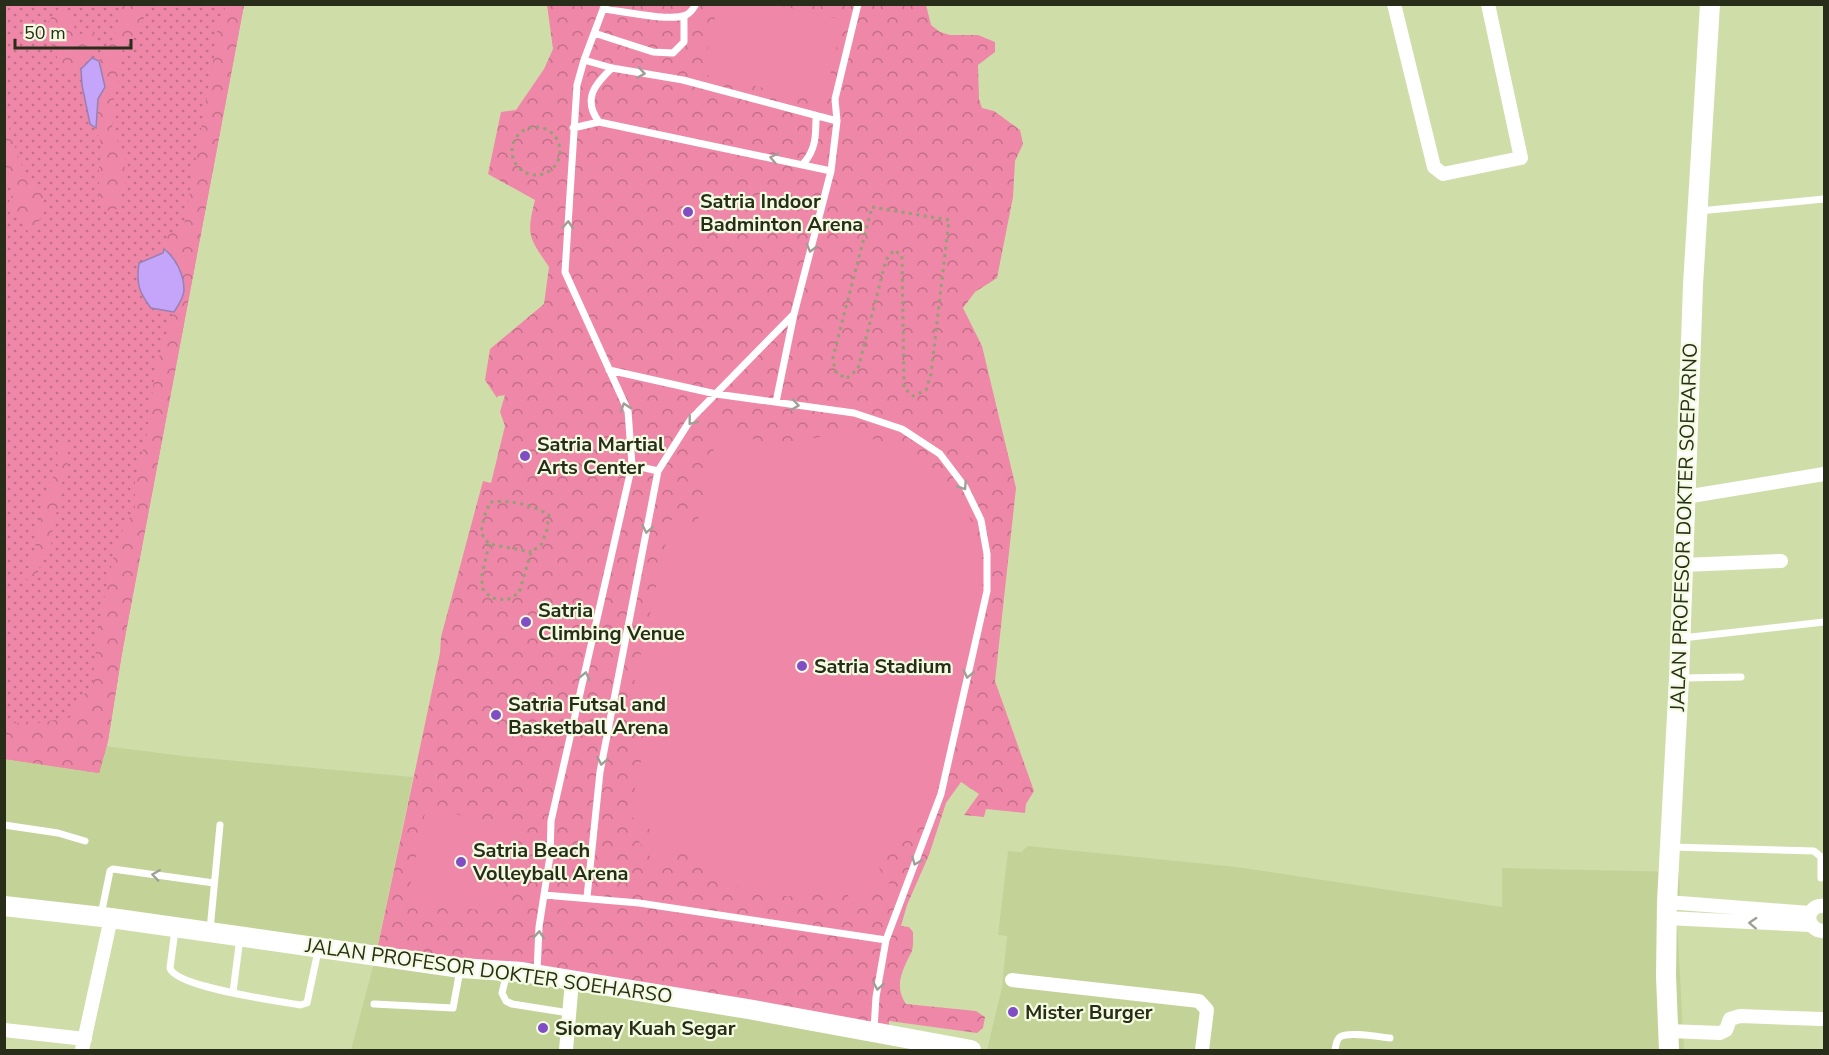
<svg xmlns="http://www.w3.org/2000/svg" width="1829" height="1055" font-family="'Nunito Sans',sans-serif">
	<defs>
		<pattern id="grass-dots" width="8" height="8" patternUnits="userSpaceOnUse" patternTransform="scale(1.5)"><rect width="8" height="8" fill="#ef87a8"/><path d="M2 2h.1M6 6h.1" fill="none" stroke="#c26f88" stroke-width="1.8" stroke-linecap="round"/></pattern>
		<pattern id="forest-crowns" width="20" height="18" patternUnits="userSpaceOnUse" patternTransform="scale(1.5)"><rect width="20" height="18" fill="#ef87a8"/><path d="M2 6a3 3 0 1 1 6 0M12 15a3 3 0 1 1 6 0" fill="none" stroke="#c26f88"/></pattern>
	</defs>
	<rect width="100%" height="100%" fill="#cfdea9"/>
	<!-- built -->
	<path fill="#c3d397" d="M105,746l78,10 230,21 -37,177 578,89 33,7 15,-63 5,-51 -9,-1 10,-84 13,1 7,-6 209,21 265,40v-39l177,4 1,25 -3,23 7,130h-1333l25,-95 -371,-52v-144l94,13z"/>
	<!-- grass -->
	<path fill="url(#grass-dots)" d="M5,5h239l-122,648 -14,88 -9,32 -94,-14z"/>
	<!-- forest -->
	<path fill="url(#forest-crowns)" d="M121,5h29l-6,13 -26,40 1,20 -5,19 -2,29 13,35 -1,26 -7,22 -11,2 -7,-17v-26l4,-18 -7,-22 2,-29 7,-12 -6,-26 16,-24z
		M226,5h18l-122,648 -14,88 -9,32 -94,-14v-36h33l34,-6 2,-15 19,-15 1,-22 11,-72 13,-54 17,-31v-27l13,-51 7,-60 19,-58 4,-7 -6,-50 -8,-6 3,-13 17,-11 34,-191 -3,-9 6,-6z
		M547,5h379l5,20 9,7 10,3h28l17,7v10l-17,13 1,34 3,9 12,3 26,19 3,14 -8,17 -2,36 -16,81 -22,14 -12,16 19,38 34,142 -21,193 39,110 -8,13 -1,9 -39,-4 -2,8 -20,-2 15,-21 -18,-12 -15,21 -17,52 -22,50 -6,21 8,1 4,5c0,7 1,17 -3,23 -8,16 -16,32 -4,49l70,7 9,6 -2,11 -6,5 -88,-12v11l-513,-77 64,-302 1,-16 42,-156 8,2 14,-57 -5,-14 5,-17 -7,1 -1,2 -12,-18 5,-31 54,-45 5,-37c-20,-30 -23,-31 -14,-67l-47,-26 13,-62 15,-2 28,-41 9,-20z
		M60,7l12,12 4,14 6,1 10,-7 4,21 -21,19 -4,7 -9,-4 -9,-23 -8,-9 2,-15z
		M4,115c12,26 13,60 40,76 -2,15 0,33 -16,41l-5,-13 -13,-3 -1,-14 5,-12 -9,-9z
		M61,442h7l-1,31 -5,8 -2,22 -8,22v17l-8,13 -10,28 -8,-4 10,-36 -2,-12 8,-16 -1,-14 17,-34 -2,-13z"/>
	<!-- pitch -->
	<path fill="#ef87a8" d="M718,5h59l66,15 -19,82 -122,-28z
		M717,434l43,6 14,9c50,-17 88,-21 136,5 38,20 66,61 72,105 4,31 -9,77 -16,108 -10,42 -20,85 -30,128 -14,30 -33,50 -59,70l13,20 -34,23 -14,-22c-10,3 -20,7 -31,9 -38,5 -78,-5 -109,-29 -7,-5 -13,-13 -19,-20l-22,25 -24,-32 15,-8 -23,-16 23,-103 -23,-6 42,-186 26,4z
		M426,808l88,18 -17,88 -89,-17z"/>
	<!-- water -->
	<path fill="#c4a5f9" stroke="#9581b6" stroke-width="1.5" d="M92,58l7,3 6,26 -7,12 -2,29 -6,-4 -8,-39 -1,-16z
		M164,249c12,9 20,26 20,41 0,7 -6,16 -10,22l-23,-4c-12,-16 -15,-24 -12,-45l24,-10z"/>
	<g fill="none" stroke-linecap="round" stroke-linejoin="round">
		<!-- path -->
		<path stroke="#95a077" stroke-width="3" stroke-dasharray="3 4.5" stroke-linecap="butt" d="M512 151a24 24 0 1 1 48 0a24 24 0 1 1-48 0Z
			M872,207l77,13 -18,154 -5,16 -13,6 -9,-8 -2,-132 -8,-6 -8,10 -28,109 -12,10 -11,-8 -2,-14z
			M489,544l-7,31v13l9,10 16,2 12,-7 12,-41 10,-7 6,-15 2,-15c-18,-11 -39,-15 -59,-13l-6,15 -3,16 8,11 42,8"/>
		<!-- lane -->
		<path stroke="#fff" stroke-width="7" d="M603,9c18,2 68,13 83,6 5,-2 7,-6 10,-11
			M594,33l59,19 20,1 11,-11v-26
			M584,60l28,8 71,12 154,41
			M599,122c-17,-23 -4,-38 13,-54
			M573,128l26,-6 232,49
			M803,164c13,-14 13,-29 13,-48
			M1699,211l125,-12
			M609,370l107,24 138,19 48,16 38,25 25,33 16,33 6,34v37l-46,203 -55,146 -10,57 -2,32
			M776,402l18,-88
			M632,465l26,6
			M1682,638l142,-16
			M1682,678l59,-1
			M4,825l54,8 27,8
			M1671,847l143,4 7,6v21
			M544,895l95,8 247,37
			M587,897l13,-125 58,-301 33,-52 103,-105 37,-143 6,-50 -2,-22 23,-95
			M101,915l9,-44 3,-2 101,14
			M175,930l-5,38c5,19 108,33 130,37l7,-2 11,-52
			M210,930l10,-105
			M537,972l2,-45 11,-71 1,-35 81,-356 -4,-54 -63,-139 12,-187 7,-25 21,-56
			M507,973l-5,20 4,8 6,3 57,9
			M233,992l7,-54
			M374,1004l79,4 7,-38
			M1335,1050c1,-5 1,-10 5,-13 8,-6 39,0 50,1"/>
		<!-- street -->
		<path stroke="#fff" stroke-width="14" d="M1394,4l40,163 9,7 78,-16 -33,-154
			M1685,497l139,-23
			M1682,565l99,-4
			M1667,902l143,11
			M1824,906c-8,-1 -13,3 -15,11 1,9 6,14 15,14
			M1666,918l145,7
			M1012,980l187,21 8,9 -5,40
			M4,1030l81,9
			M1668,1031l52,2 6,-3 4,-11 10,-3 81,3
			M82,1050l29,-132
			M566,1050l6,-69"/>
		<!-- secondary -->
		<path stroke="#fff" stroke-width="20" d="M4,906l107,12 350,50 61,4 226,37 223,41
			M1669,1050l-3,-74 1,-74 12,-224 14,-393 17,-281"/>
	</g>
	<!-- one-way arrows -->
	<defs><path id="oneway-chevron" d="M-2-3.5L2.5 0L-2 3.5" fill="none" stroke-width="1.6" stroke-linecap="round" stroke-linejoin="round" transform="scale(1.5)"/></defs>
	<g stroke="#9ea097">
		<use href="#oneway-chevron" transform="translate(641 73) rotate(9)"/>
		<use href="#oneway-chevron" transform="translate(774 158) rotate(-168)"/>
		<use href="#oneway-chevron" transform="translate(568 225) rotate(-86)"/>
		<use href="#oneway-chevron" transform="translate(811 248) rotate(105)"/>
		<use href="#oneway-chevron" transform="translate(795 405) rotate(8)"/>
		<use href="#oneway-chevron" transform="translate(625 407) rotate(-109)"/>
		<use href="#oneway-chevron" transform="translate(692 421) rotate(128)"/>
		<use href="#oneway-chevron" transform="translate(963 486) rotate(57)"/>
		<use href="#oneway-chevron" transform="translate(647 529) rotate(101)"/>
		<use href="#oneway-chevron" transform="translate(968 674) rotate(103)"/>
		<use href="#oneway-chevron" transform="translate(585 676) rotate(-77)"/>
		<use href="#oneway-chevron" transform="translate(602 761) rotate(101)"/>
		<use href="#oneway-chevron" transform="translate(916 861) rotate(112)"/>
		<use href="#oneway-chevron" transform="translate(156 875) rotate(-172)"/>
		<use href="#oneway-chevron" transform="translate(1753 923) rotate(-177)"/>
		<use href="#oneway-chevron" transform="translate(539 935) rotate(-86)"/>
		<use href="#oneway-chevron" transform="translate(878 986) rotate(100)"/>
	</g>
	<!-- markers -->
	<g fill="#814dc4" stroke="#f3fbe0" stroke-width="2">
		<circle cx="688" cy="212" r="6"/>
		<circle cx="525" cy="456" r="6"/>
		<circle cx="526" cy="622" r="6"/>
		<circle cx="802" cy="666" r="6"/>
		<circle cx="496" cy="715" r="6"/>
		<circle cx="461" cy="862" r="6"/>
		<circle cx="1013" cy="1012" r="6"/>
		<circle cx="543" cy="1028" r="6"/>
	</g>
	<g text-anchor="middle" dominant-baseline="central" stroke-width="4.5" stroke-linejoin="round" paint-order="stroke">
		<!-- poi labels -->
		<g font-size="20" font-weight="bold" fill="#272d18" stroke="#f3fbe0" text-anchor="start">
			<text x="700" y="201">Satria Indoor<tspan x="700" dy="23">Badminton Arena</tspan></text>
			<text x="537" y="444">Satria Martial<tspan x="537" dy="23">Arts Center</tspan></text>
			<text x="538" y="610">Satria<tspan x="538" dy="23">Climbing Venue</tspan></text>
			<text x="814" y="666">Satria Stadium</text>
			<text x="508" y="704">Satria Futsal and<tspan x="508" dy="23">Basketball Arena</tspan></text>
			<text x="473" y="850">Satria Beach<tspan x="473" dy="23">Volleyball Arena</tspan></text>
			<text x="1025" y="1012">Mister Burger</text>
			<text x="555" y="1028">Siomay Kuah Segar</text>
		</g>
		<!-- street labels -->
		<g font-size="20" fill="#272d18" stroke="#f3fbe0">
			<text transform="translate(1684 527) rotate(-88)">JALAN PROFESOR DOKTER SOEPARNO</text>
			<text transform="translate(489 971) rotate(8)">JALAN PROFESOR DOKTER SOEHARSO</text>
		</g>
	</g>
	<!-- border -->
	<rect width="1829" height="1055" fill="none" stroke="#272d18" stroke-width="12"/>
	<!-- scale -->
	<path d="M15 39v9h116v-9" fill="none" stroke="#272d18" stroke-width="3"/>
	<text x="24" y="39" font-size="18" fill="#272d18" stroke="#f3fbe0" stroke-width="4.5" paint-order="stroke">50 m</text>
</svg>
